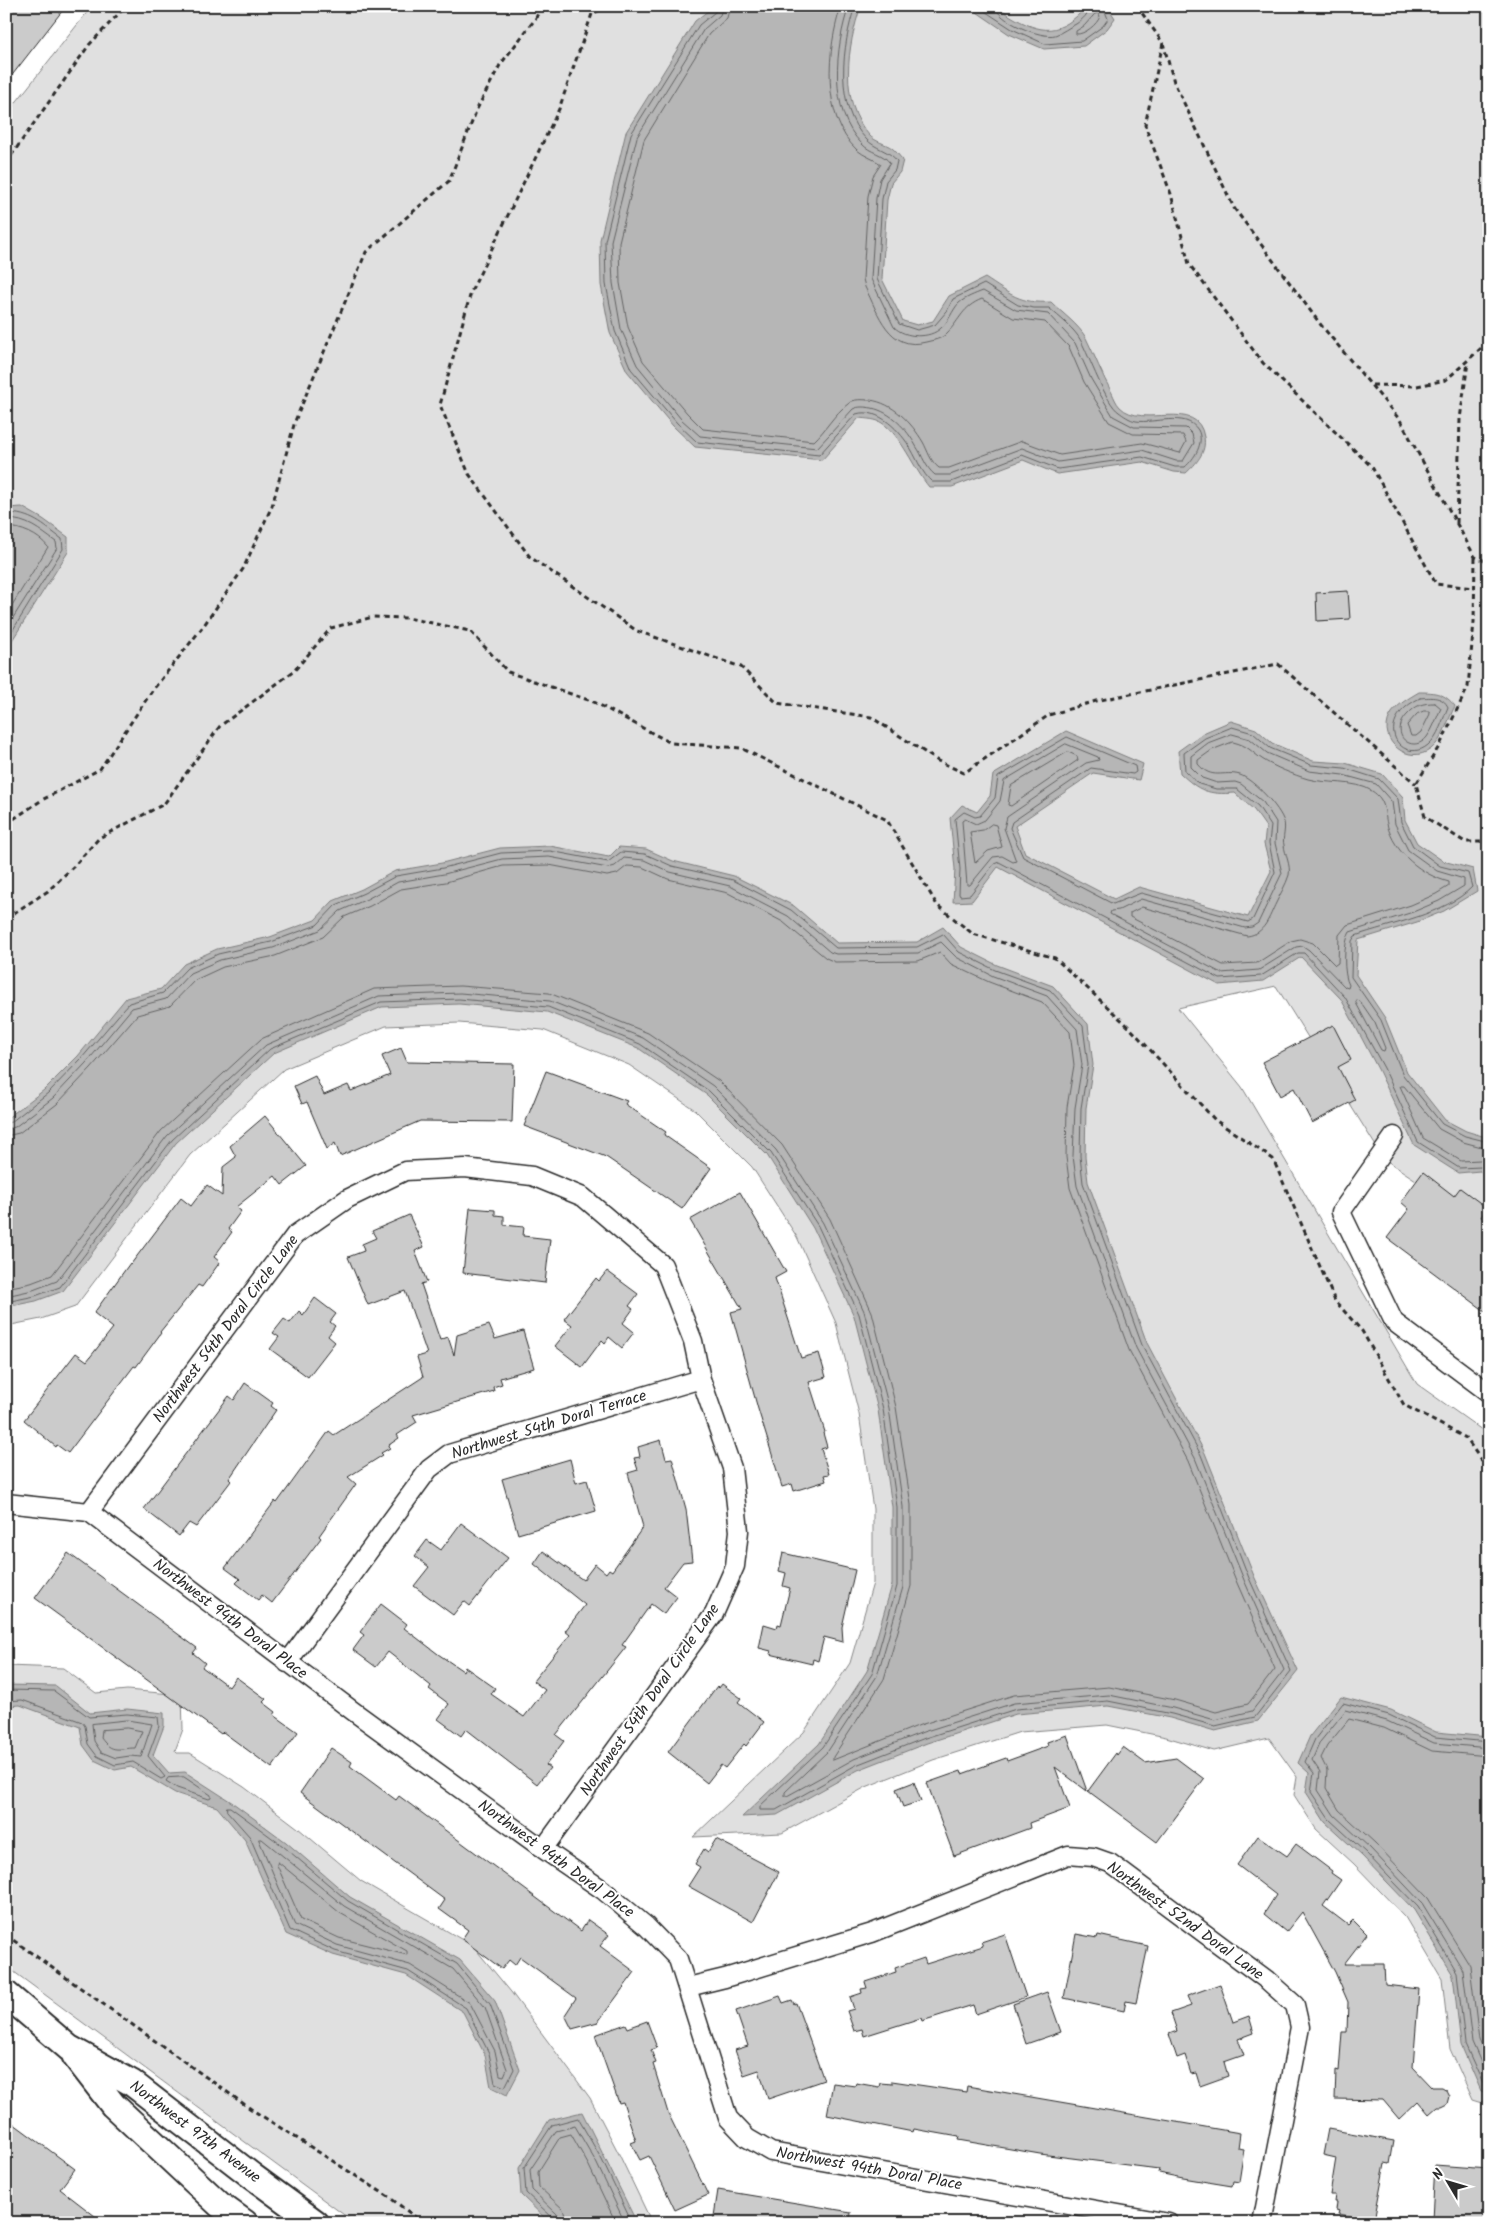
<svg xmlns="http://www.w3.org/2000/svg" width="1495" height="2229" font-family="Kalam,sans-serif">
	<rect width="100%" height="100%" fill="#fff"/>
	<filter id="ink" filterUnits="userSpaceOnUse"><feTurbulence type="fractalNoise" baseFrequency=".02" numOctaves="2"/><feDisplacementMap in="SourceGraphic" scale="10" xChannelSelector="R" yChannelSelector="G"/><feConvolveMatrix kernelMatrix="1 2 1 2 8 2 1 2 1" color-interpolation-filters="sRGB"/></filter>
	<g filter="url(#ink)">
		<!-- green -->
		<path fill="#e0e0e0" stroke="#868686" d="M92,6h1397v1222l-105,-69 -108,-173 -98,22 64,79 175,297 72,51v670l-16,-5 -23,-51 -8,-70 -37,-62 -51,-53 -38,-35 -22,-34 3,-18 -28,-39 -55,13 -48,-14 -59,-12 -87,7 -87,28 -67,27 -84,46 -89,4 111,-105 46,-69 23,-80v-74l-14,-95 -23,-91 -39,-86 -45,-70 -57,-57 -66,-45 -86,-35 -84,-7 -73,3 -102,43 -94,86 -115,152 -34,12 -35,7v-1211z
			M6,1666l57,2 33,25 31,-3 55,5 1,34 -8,22 2,2h13l54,34 54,41 63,53 112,65 38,46 79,106 28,54 34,71h-297l-349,-257z"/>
		<!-- water -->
		<path fill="#b6b6b6" stroke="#7e7e7e" d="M714,6h95l4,4 -3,-4h51c-14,40 -22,96 8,129 6,7 16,8 23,13 4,3 7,8 11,12l-3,12 -9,11 -4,17 -5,79 21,42 14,4 16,-4 16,-25 36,-18c25,16 35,26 66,24 11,11 28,23 35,36 9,18 16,37 26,55 2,4 4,10 8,14 22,23 78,-11 84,30 3,15 -8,27 -18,36l-12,-1 -32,-10 -85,12 -34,-14 -71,27h-23c-15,-18 -28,-52 -47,-64 -6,-4 -15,-4 -23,-5l-37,42 -127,-13 -22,-21 -46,-55 -17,-38 -9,-48 -1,-45 26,-108 69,-111z
			M968,6c9,0 19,-1 28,0 5,1 9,6 13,9 33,20 51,21 78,-9h20l8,12 -8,11 -23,17 -40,3 -35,-15z
			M22,507l21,12 25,18v15l-62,98v-142z
			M1419,692c17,0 25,1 36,14 -7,13 -12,34 -24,43 -22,17 -54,-8 -41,-33 6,-11 19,-18 29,-24z
			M1231,721l25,8 16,14 41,18 32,2 37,11 21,23 2,23 12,23 26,18 30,8 4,22 -33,20 -27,11 -59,18 -2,35 29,43 22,54 38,48 21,11 23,7v40l-9,-7 -22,2 -44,-28 -35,-74 -38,-72 -40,-42 -38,24 -44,4 -221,-118 -26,34 -19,1 2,-33 -5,-51 12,-13 15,7 13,-16 3,-21 73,-44 77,33 -4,16 -46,-7 -78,53 10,27 89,46 25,-12 109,30 23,-46 -7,-27 2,-17 -12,-17 -19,-17c-27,2 -36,-2 -55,-20l-2,-22 25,-18z
			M550,846l59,11 10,-10 27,2 27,12 61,15 60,30 43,37 80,-1 26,-15 18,20 36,18 56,21 35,38 5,41 -7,43 -1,48 3,26 59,161 58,110 49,123 44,95 -40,50 -43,10 -45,-13 -62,-12 -92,8 -89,29 -69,27 -81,45 -35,2 77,-73 48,-73 25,-86v-78l-14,-97 -24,-94 -41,-88 -46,-73 -60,-60 -69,-47 -91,-36 -88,-8 -77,3 -108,46 -98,90 -113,148 -27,10 -30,6v-188l38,-29 34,-34 48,-58 35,-9 23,-25 33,-15 53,-12 45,-17 18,-19 29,-12 33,-18 47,-8 58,-15z
			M6,1685l50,1 34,27 37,-4 37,4v13l-11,29 16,18 16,-1 48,31 53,39 64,55 110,63 35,41 25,69 -13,25 -16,-8 -6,-32 -22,-43 -57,-37 -73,-20 -47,-21 -41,-94 -28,-33 -42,-14 -44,-26 -16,3 -21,-10 -11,-15 -3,-18 -60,-22 -14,1z
			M1341,1697l50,13 45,22 53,5v357l-8,-3 -20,-46 -8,-70 -39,-65 -52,-54 -37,-34 -19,-30 3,-19 -11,-10 12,-27z
			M582,2112l55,111h-87l-29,-28 -2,-27 30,-48z"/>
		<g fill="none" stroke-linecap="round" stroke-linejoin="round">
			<!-- shore -->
			<path stroke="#636363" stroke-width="1" d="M717,6l-2,6 -16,13 -68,109 -26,107 1,43 9,47 16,38 46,54 20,19 122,13 37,-41c23,-7 45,18 55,35 7,12 11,24 21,33h19l71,-27 36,14 84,-12 33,10h10c9,-8 20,-24 13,-37 -12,-19 -44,-6 -62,-9 -6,-1 -13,-6 -17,-9 -13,-8 -30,-56 -38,-71 -6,-12 -22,-24 -32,-33h-15l-16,-3 -34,-21 -31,15 -6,12 -12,14 -18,5 -18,-6 -22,-45 5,-80 4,-18 9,-11 2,-9c-8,-11 -22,-12 -31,-22 -32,-33 -24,-93 -11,-133
				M723,6l-3,9 -16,14 -67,108 -26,104 2,42 8,46 16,36 44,54 19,17 117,12 36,-39c6,-3 12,-2 19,-1 19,4 35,21 44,38 7,10 9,21 19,29h15l72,-27 36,14 84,-12 34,11h7l11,-18 -2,-9 -6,-6 -52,-1 -21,-11 -22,-37 -16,-36 -27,-29 -32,-4 -33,-19c-8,3 -18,7 -24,12 -7,7 -10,19 -18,25 -11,11 -36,10 -47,-1l-23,-48 5,-81 4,-19 10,-16c-7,-10 -20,-10 -28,-19 -34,-33 -27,-97 -13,-138
				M730,6l-3,12 -18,16 -65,106 -25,102 1,41 8,44 15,34 44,52 16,16 111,12c12,-11 20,-27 34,-37 6,-6 14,-4 22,-4 23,3 41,22 53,42 5,9 7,19 16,26h10l73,-27 38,14 82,-12 38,10 6,-11 -3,-7 -50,-1 -24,-12 -25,-40 -15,-35 -24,-25 -32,-4 -31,-19c-20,8 -21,20 -35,34 -5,6 -13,7 -21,9 -37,10 -48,-29 -61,-55l-2,-8 5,-83 5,-20 8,-12c-7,-5 -17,-8 -24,-14 -36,-33 -30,-101 -16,-144
				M977,6l35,23 33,15 37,-3 21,-15 5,-7 -5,-13
				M995,6c2,15 47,33 60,29 7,-2 14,-8 21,-11 6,-4 13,-10 14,-18
				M1095,14l3,-1 2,3c-2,8 -16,19 -24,18v-3l8,-5z
				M6,513c25,0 37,12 56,26l1,10 -57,92
				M6,519c22,0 33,11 50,23l1,6 -51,81
				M6,527c15,0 33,8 42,20l-42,68
				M1420,698c12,-1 23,-2 28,9 -5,12 -10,30 -20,38 -25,21 -59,-22 -8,-47z
				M1435,703l6,5c-4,9 -8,21 -14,29 -14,18 -39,-2 -20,-22 9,-10 15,-12 28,-12z
				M1424,711h5l1,3 -9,18 -5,4h-5l-4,-11 10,-11z
				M1232,734l18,5 17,14 42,18 34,4 33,9 16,18 3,22 13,26 29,21 27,8v7l-25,15 -26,11 -63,20c-7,10 -7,43 -1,53l-1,3 -3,-1 -36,-37 -6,-4 -7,1 -37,23 -38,3 -111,-59 1,-3 8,-1 22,-11 104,29 7,-1 6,-4 24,-50 -7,-30 1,-21 -13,-20 -22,-18 -6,-2 -18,1 -15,-5 -11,-11v-11l17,-13z
				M1233,742c16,4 17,9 29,17 12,8 32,16 46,20 18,5 47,1 64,12 14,9 12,20 15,33 7,29 35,51 62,58v4l-13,8 -25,11 -64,20 -8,10 -1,28 -3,2 -22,-22 -13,-4 -9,2 -34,22 -34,2 -93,-48v-4l12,-6 105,29c18,-2 22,-19 29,-33 4,-9 10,-18 13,-28 2,-10 -4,-20 -5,-30 -2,-7 2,-15 0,-23 -4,-14 -30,-42 -44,-47 -17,-5 -28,6 -42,-11v-4l14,-10z
				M1066,744l32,13 1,3 -13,3 -79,54 -3,11 12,33 -3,1 -11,-6 -9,1 -23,28h-3l-5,-64 3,-2 11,5 9,-4 15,-19 4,-20z
				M1068,752l9,4 1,4 -67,46 -3,-1 3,-19z
				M992,824l4,1 6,22 -14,4 -13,12 -5,-31 13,-2z
				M1357,1000l3,1 15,22 10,25 -1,3 -3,-1 -25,-47z
				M6,1123l5,-1 37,-29 33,-34 48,-56 34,-10 24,-25 31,-14 53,-12 46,-17 19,-20 28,-12 32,-17 47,-8 58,-15 49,-2 58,11 13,-10 24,2 27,12 61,14 58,30 45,38 81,-1 26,-13 16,18 36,18 55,20 33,36 5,39 -7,43 -1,48 3,27 59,162 59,110 48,123 42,93 -36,46 -40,9 -43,-12 -64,-13 -92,8 -91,29 -69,27 -80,45h-16v-4l63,-59 49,-73 25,-88v-79l-14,-98 -24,-95 -41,-88 -47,-73 -62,-62 -69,-47 -92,-37 -89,-8 -78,3 -111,47 -98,91 -112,147 -25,9 -29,6
				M6,1129l9,-2 38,-29 33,-35 46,-55 34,-9 24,-26 30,-13 53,-12 47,-18 20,-19 27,-12 31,-17 46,-8 58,-15 47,-2 59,11 7,-2 9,-8 20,2 26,12 60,14 58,30 42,36 6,2 82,-1 23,-11 15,15 37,19 54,20 30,33 5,36 -7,43 -2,48 4,30 59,162 59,110 49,122 40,90 -32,41 -37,9 -42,-12 -64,-13 -95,8 -91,29 -69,27 -67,37h-2v-4l43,-41 49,-75 26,-89v-80l-14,-99 -25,-97 -41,-88 -47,-73 -63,-64 -70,-48 -93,-37 -90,-8 -81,3 -113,49 -99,91 -110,145 -24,9 -27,6
				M6,1136l13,-3 38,-29 34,-36 46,-53 33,-9 25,-26 28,-13 52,-11 48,-19 21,-20 26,-11 31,-17 45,-7 57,-16 46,-1 58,11 10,-2 10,-8 15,1 26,12 60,14 55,29 43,36 9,4 83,-1 22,-9 11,12 38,18 53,20 28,30 4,33 -7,42 -1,50 4,31 59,162 59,111 49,122 38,86 -27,35 -32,8 -41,-12 -66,-13 -95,8 -94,30 -87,35v-3l51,-78 27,-93v-81l-15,-98 -24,-95 -42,-93 -48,-74 -63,-64 -71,-48 -99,-40 -89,-7 -86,3 -113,50 -100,92 -109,144 -21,8 -25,5
				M1489,1142l-24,-6 -23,-12 -39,-49 -22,-55 -30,-43 1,-36 3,-5c34,-12 91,-22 117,-49l-4,-14 -28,-7 -27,-20 -12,-24 -3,-23 -19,-20 -35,-11 -33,-3 -41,-17 -17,-15 -21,-6 -27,11 -21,15 1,18 14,13 17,5h21l21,17 13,20 -2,17 6,29 -22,47 -5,3 -107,-29 -28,11 -90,-47 -13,-29 2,-6 79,-54 42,6 3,-2 -1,-6 -68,-29 -69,40 -3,21 -15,18 -5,1 -11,-5 -9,7 5,50 -1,25 1,2 10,-1 24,-31 5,-2 221,117 41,-3 37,-23h6l41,44 39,71 34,74 41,26 22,-1 8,4
				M1489,1149l-26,-7 -24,-13 -35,-43h-4l23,52 38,23 19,-1 9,4
				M6,1690l48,1 35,26 38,-3 31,3 1,9 -11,30 17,21 -4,2 -28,-17 -18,3 -18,-9 -9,-12 -3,-18 -3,-4 -60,-22 -16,1
				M127,1720l25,4 -11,33 -11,-1 -14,2 -15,-6 -7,-11 -2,-17z
				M127,1728l15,3 -7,17c-16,0 -23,6 -34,-10l1,-8z
				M1489,1742l-54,-5 -46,-22 -46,-12 -28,36 -10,23 9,11 -3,19 18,27 37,34 52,54 39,65 8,72 19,42 5,2
				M1489,1748l-55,-5 -47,-22 -41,-11 -26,32 -8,18 8,12 -2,18 16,25 36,33 52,55 41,67 9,72 17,39
				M1489,1756l-57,-5 -48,-23 -35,-9 -22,27 -6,12 6,12 -1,18 13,22 36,33 53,55 42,68 9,74 10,22
				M184,1777l27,18v3l-2,1 -32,-11 -11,-7 2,-3z
				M227,1807h3l53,39 65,55 109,63 33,40 24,65 -9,18 -10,-4 -6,-30 -23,-45 -58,-37 -73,-20 -45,-21 -40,-93 -23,-26z
				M259,1839h3l82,67 109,63 32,38 22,62 -3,7 -4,-1 -5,-24 -25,-48 -60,-38 -73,-20 -42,-20z
				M278,1862l62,51 67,38v4l-68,-17 -38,-18 -24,-55z
				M553,2223l-1,-6 -26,-24 -2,-25 28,-43 26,-7 24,42 30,63
				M560,2223l-3,-9 -25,-24 -2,-20 26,-39 19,-5 21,36 29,61
				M567,2223l-4,-14 -24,-22 -1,-15 22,-35 11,-3 18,32 27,57"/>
		</g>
		<!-- building -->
		<path fill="#cbcbcb" stroke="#2b2b2b" d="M6,6h60l-60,77z
			M1348,591l2,28 -33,2 -1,-28z
			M1333,1025l18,35 -13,7 17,33 -43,23 -18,-35 -14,8 -18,-34z
			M401,1048l6,14 107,2 -2,58 -92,-1 -80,35 -5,-13 -8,6 -20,-47 -5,2 -8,-18 21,-10 9,19 24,-10 3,6 39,-16 -8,-19z
			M546,1071l81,30 -2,3 41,28 -2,3 47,33 -29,41 -76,-52 -82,-31z
			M265,1116l41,50 -24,19 -7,-9 -39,31 5,4 -13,18 4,3 -18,25 6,5 -18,25 -4,-2 -38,47 1,1 -25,34 -2,-1 -66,87 -11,-8 -1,2 -32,-27 52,-67 11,8 26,-33 -19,-15 36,-50 1,1 50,-66 10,8 16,-21 15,11 1,-29 13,-10 -6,-11z
			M1423,1172l31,24 6,-8 27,20 -6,9 8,6v91l-102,-76 22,-29 -8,-7z
			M740,1192l46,80 -11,6 26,80 18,-5 7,24 -17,5 16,50 -2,1 4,14 -6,2 8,25 -5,1 2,6 -32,10 -2,-7 -10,3 -24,-78 -27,-97 11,-3 -52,-89z
			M470,1208l25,2v5l9,1v9l20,2 -1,9 27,3 -5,44 -82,-10z
			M409,1215l15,32 -9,4 12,31 -6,2 19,56 8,-3 6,18 3,-20 32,-10 6,14 28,-8 11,37 -34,10 2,6 -9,3 1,4 -81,24 4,7 -20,13 2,3 -10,7 1,3 -9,5 2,2 -35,22 8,7 -37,52 2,2 -49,65 -10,-8 -4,5 -22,-17 4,-4 -15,-11 50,-67 2,2 52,-72 5,4 89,-58 -6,-20 10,-3 -22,-63 -37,14 -20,-48 16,-6 -2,-7 14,-6 -4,-7z
			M607,1271l31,23 -9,12 4,3 -10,14 11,9 -12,16 -13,-11 -4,6 -3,-3 -20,27 -27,-21 17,-21 -8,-6 32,-41 3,3z
			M315,1298l21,16 -6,8 5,4 -7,10 7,6 -27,35 -38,-28 9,-12 -6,-4 11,-14 6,4 9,-12 4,4z
			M245,1383l28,20 -2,3 5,4 -47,69 2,2 -35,46 -7,-4 -10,13 -35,-27 85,-113 5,4z
			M661,1440l5,19 6,-1 14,51 6,52 -9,1 -19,25 13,10 -13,17 -13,-10 -29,41 4,2 -70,88 8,6 -18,24 4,3 -13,16 -71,-55 -5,7 -23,-17 11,-15 -20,-15 2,-3 -43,-34 -12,15 -23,-17 11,-15 -4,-3 21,-28 26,20 -3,4 34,26 25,17 2,-4 30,21 -4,6 33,23 21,-27 -12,-9 37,-46 -5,-4 20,-26 -51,-41 9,-13 40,29 12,-16 11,9 3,-4 3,2 31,-44 -15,-54 10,-3 -4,-12 6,-1 -2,-10z
			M570,1459l6,24 11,-3 9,31 -78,23 -16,-55z
			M461,1523l47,35 -38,48 -6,-5 -11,14 -39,-29 15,-19 -14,-11 12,-16 14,10z
			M68,1553l129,95 -4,5 12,10 -3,4 27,20 7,-10 30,22 -3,3 13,10 -2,3 24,17 -26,36 -49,-36 -2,2 -186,-136z
			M783,1553l72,17 -13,57 1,15 -19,-5 -6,24 -5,-2 -1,5 -42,-10 1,-3 -12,-3 5,-24 13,4 1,-4 3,1 9,-37 -7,-2 3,-13 -7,-2z
			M722,1684l19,14 -3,4 26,20 -18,24 -2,-2 -19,24 -4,-3 -14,18 -39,-31 49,-66 2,2z
			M1067,1735l20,56 -32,-24 15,41 -41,15 1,5 -76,28 -27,-73 34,-12 1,3 44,-16 1,3 41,-15 -1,-4z
			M1123,1747l22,16 31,-5 28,21 -47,63 -69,-51 28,-38 1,2z
			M331,1748l21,14 -2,4 46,34 3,-4 182,135 7,-11 21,15 -9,11 35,26 -37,50 -26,7 -7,-14 11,-17 -56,-41 -5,8 -6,-5 -7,9 -40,-30 6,-9 -29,-21 6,-9 -145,-107z
			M914,1782l7,19 -18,6 -7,-18z
			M1258,1836l29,20 9,-12 36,27 -1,2 10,7 -18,26 25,19 5,-5 14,14 -23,30h40l1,21 34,4 -6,78 19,20h9l5,3 3,6 -2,8 -6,3h-4l-8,7 -11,-13 -19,18 -16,-19 -48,-1 1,-29 3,1 3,-39h5l1,-30 -13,-30 -33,-60 -16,20 -22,-18 12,-19 -39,-30z
			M716,1839l63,33 -26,50 -65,-36 12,-19 -5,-3 9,-15 4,3z
			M1005,1934l21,63 -50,17 -3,-9 -51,16 -1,-3 -57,18 -2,-7 -8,2 -7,-20 7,-2 -4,-12 12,-4 -1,-4 6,-1 -2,-6 31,-10 -1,-4 29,-10 2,6 57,-18 -2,-4z
			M1076,1934l21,4 1,-3 50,11 -12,57 -10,-2 -2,10 -60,-13z
			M1220,1984l13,38 16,-6 5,17 -16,6 6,16 -20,7 4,14 -28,10 -4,-13 -5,1 -6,-19 -8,3 -8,-24 8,-3 -6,-18 20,-7 -4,-10z
			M1047,1992l14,40 -35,12 -13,-40z
			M780,1996l3,7 9,-3 2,4 2,-1 28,77 -56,19 -9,-29 -15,5 -9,-25 13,-4 -12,-35z
			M647,2021l10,27 -6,2 5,13 -3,1 15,49 40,82 -33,15 -26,-54 -9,4 -9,-17 5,-2 -13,-39 -4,1 -24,-68 31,-11 2,4z
			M892,2081l74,11 1,-6 273,47 -2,15 6,1 -5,33 -6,-1 -1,5 -49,-8 -25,-5 1,-4 -119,-15 -82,-14 1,-3 -45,-8 -1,3 -86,-17 6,-32 22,3 1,-3 23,4 1,-4 12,1z
			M6,2118l69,51 -15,20 44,34h-98z
			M1328,2129l66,12 -4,23 -5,-1 -11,58 -35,-7 1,-3 -4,-1 1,-8h-3l1,-7h-5l6,-37 -13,-3z
			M1435,2165l54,4v54l-57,-3z
			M718,2190l133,22 -1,11h-137z"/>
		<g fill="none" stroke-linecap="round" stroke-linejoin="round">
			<!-- street casing -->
			<g stroke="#2b2b2b" stroke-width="21">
				<path id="street" d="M1394,1136l-53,76 53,110 95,71
					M6,1503l83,9 264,199 190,138 60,41 43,36 32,33 50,159 19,20 24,14 398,71
					M89,1512l206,-277 52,-36 58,-28 60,-3 67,8 51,21 80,68 30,76 8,38 31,89 7,63 -4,35 -21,48 -171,235
					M287,1663l142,-194 20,-15 252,-75
					M688,1987l37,-9 147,-45 196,-78 25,2 17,6 157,117 28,25 5,22 -38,196"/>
			</g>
			<!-- secondary casing -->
			<g stroke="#2b2b2b" stroke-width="29">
				<path id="secondary" d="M6,1994l63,54 63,35 120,93 64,47
					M75,2056l38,49 107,100 25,18"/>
			</g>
			<!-- path -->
			<path stroke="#2b2b2b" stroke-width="3" stroke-dasharray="5 4" stroke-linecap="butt" d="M608,6l-16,8 -33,95 -88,183 -31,113 29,69 61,83 107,74 104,36 36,36 94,14 67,44 26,12 85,-58 47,-14 182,-37 138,120
				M1137,6l26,37 11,39 60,126 87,117 79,95 75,137 14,5
				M1163,43l-18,82 26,69 18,70 74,99 109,104 64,117 39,4
				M6,163l83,-118 37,-39
				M1372,385l45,1 29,-6 43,-39
				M1457,523l3,-104 8,-57
				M1475,557l-1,65 -6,65 -28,58 -24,39 9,33 40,25h24
				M6,824l36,-24 58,-31 52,-78 50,-63 41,-59 29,-63 23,-85 71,-169 83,-71 28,-72 23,-44 36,-47 5,-12
				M6,918l42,-27 27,-26 24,-27 65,-34 56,-78 74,-55 37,-43 42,-11 35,1 62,13 38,41 86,30 77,41 70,5 146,72 50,85 36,29 82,24 75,70 85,92 58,39 62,142 27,30 42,74 62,33 23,34
				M6,1935l245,174 138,88 34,26"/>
			<!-- street -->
			<use href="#street" stroke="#fff" stroke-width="18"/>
			<!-- secondary -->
			<use href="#secondary" stroke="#fff" stroke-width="25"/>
		</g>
	</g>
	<g text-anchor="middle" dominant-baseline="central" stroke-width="4" stroke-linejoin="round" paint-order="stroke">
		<!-- street labels -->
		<g font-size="16" fill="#2b2b2b" stroke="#fff">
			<text transform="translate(226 1329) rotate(-53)">Northwest 54th Doral Circle Lane</text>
			<text transform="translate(549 1425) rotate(-17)">Northwest 54th Doral Terrace</text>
			<text transform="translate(230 1619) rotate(37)">Northwest 94th Doral Place</text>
			<text transform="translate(650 1700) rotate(-55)">Northwest 54th Doral Circle Lane</text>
			<text transform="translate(556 1859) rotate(36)">Northwest 94th Doral Place</text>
			<text transform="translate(1185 1921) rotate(36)">Northwest 52nd Doral Lane</text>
			<text transform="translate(195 2132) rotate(37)">Northwest 97th Avenue</text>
			<text transform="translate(869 2169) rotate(10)">Northwest 94th Doral Place</text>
		</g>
	</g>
	<!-- margin -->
	<rect width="1495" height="2229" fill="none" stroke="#fff" stroke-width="25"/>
	<rect x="12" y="12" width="1470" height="2204" fill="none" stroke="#2b2b2b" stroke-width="2" filter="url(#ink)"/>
	<!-- north arrow -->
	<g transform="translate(1448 2182) rotate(308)" stroke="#ffffff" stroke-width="4" paint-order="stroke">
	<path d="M0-4L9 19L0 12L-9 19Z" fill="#2b2b2b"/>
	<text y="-8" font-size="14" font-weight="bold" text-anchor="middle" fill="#2b2b2b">N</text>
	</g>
</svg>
